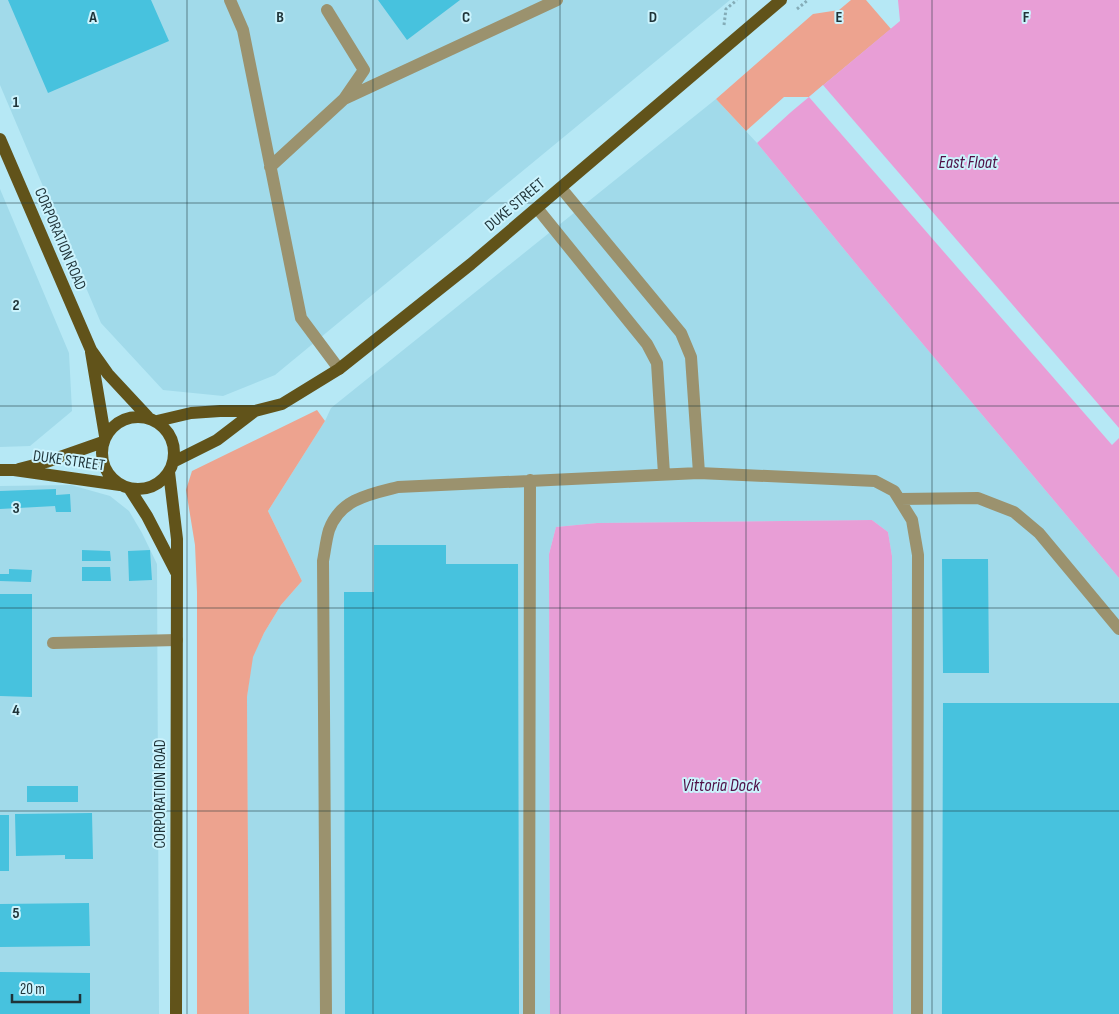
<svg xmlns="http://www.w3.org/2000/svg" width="1119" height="1014" font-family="'Sofia Sans Condensed',sans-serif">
	<rect width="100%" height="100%" fill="#b6e8f5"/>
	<!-- built -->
	<path fill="#a1daea" d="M0,0h730l-455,375 -52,21 -60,-6 -62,-67 -101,-238z
		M716,99l41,44 118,144 244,291v436h-226l-1,-458 -4,-24 -16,-12 -275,3 -41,4 -7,27 1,460h-301l-2,-317 5,-40 12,-24 17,-28 21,-24 -34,-70 57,-90 6,-13z
		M0,189l69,164 3,58 -42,35 -30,1z
		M71,485l39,11 19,15 13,22 15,31 2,450h-159v-528z"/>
	<!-- green -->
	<path fill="#eda38f" d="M851,0h15l25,29 -82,68h-25l-38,34 -30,-32 97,-85 26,-4z
		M317,410l8,11 -57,90 34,70 -21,24 -17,28 -11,24 -6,40 2,317h-52v-422l-2,-47 -9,-55 6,-19z"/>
	<!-- water -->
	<path fill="#e89ed6" d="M898,0h221v578l-244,-291 -118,-144 34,-31 109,-91z
		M872,520l16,12 4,24 1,458h-343l-1,-460 7,-27 41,-4z"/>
	<!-- pier -->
	<path fill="#b6e8f5" d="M823,85l296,343v10l-7,7 -303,-348z"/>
	<!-- building -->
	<path fill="#47c2de" d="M8,0h143l18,41 -121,52z
		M378,0h82l-53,40z
		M56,489v6l14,-1 1,18h-15l-1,-6 -55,3v-18z
		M374,545h72v19h72l1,450h-174l-1,-422h30z
		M82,550l28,1 1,10h-29z
		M150,550l2,30 -23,1 -1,-30z
		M942,559h46l1,114h-46z
		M82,567h28l1,14h-29z
		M9,569l23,1 -1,12 -31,-1v-7h9z
		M0,594h32v103l-32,-1z
		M943,703h176v311h-177z
		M27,786h51v16h-51z
		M92,813l1,46h-28v-4l-49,1 -1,-42z
		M0,815h9v56h-9z
		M89,903l1,43 -90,1v-43z
		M0,972l90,1v41h-90z"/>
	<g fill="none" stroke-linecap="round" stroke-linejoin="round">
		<!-- path -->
		<path stroke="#84acb7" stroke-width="3" stroke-dasharray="2.5 2.5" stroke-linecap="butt" d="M797,9l11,-9
			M724,25l2,-16 11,-9"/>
		<!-- minor -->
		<path stroke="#9b926e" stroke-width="12" d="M230,0l13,30 58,288 38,51
			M344,99l213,-99
			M270,167l74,-68 20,-29 -37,-60
			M561,188l120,145 10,24 8,116
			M537,208l110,136 10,19 7,111
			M900,499l78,-1 36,14 25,21 80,96
			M53,643l124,-3
			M326,1014l-3,-453c2,-10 3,-21 6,-31 11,-31 41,-36 69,-43l301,-14 176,8 19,10 18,29 6,35 -1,459
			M529,1014l1,-534"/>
		<!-- major -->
		<path stroke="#61531a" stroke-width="12" d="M0,139l91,211 17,24 40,43
			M91,352l14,84
			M102 453a36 36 0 1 1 72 0a36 36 0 1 1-72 0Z
			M157,421l34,-8 29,-2h35l27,-7 57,-35 132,-105 310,-264
			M173,462l44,-22 38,-29
			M19,469l27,-7 57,-20
			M0,470h14l106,15
			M169,472l8,67v35l-1,440
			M129,488l18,28 29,56"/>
	</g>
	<!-- grid -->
	<path fill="none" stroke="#1f3338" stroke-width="1" stroke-opacity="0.55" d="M187,0v1014M373,0v1014M560,0v1014M746,0v1014M932,0v1014M0,203h1119M0,406h1119M0,608h1119M0,811h1119"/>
	<g text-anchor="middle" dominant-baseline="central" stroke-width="4" stroke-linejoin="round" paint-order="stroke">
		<!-- street labels -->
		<g font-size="16" fill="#1f3338" stroke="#cbf3fd">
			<text transform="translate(515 205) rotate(-40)">DUKE STREET</text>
			<text transform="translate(60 239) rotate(67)">CORPORATION ROAD</text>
			<text transform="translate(69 461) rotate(8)">DUKE STREET</text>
			<text transform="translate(160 794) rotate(-90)">CORPORATION ROAD</text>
		</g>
		<!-- water labels -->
		<g font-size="18" font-style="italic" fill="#4f0f45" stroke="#cbf3fd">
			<text x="968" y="162">East Float</text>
			<text x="721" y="785">Vittoria Dock</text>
		</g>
	</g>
	<g font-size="16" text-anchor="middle" font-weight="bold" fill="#1f3338" stroke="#cbf3fd" stroke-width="4" stroke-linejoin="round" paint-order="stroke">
		<text x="93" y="22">A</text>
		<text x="280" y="22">B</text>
		<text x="466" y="22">C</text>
		<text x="653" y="22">D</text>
		<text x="839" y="22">E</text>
		<text x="1026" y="22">F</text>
		<text x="16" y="107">1</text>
		<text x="16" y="310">2</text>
		<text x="16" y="513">3</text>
		<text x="16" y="715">4</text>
		<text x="16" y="918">5</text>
	</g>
	<!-- scale -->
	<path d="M12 994v8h68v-8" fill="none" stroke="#1f3338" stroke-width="2.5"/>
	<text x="20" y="994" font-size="15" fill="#1f3338" stroke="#cbf3fd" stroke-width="4" paint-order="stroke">20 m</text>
</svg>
